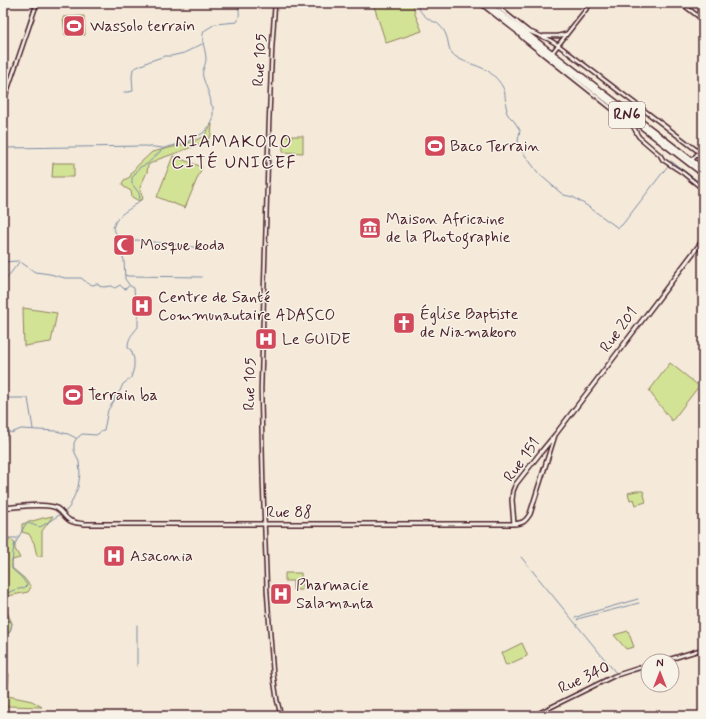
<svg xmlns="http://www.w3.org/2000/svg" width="706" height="719" font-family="Mynerve,sans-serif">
	<rect width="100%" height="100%" fill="#f5ead9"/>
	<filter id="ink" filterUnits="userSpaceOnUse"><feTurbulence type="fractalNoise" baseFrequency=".025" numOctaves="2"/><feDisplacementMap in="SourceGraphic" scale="8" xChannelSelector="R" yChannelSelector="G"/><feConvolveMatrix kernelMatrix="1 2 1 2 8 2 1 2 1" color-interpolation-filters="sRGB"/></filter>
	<g filter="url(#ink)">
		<!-- green -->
		<path fill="#d3e396" stroke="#8e8160" d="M373,3h40l2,11 7,17 -36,12z
			M84,16l1,19h-20l-2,-18z
			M212,124l-1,11 -4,6 -28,11 -20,7 -11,6 -1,7 -5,11 -2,5 3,11 -4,2 -7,-4 -1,-6 -7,-4 -2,-3 2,-4 6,-3 2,-5 6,-7 14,-13 34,-8 17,-7z
			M283,136h20v17l-20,-1z
			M173,156l29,11 -17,41 -28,-11z
			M53,163h21v14h-22z
			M23,308l34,5 -6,29 -27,4z
			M670,363l29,23 -27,35 -23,-30z
			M80,388l2,11 -16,3 -1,-12z
			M636,491h7l3,11 -10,3 -2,-6 -4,1 -2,-7z
			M53,516l-11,15v25h-5l-3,-13 -5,-9 -7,-2v-8l21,-6z
			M3,539h8l4,5v5l5,9 -8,2v8l12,10 7,9 -3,5 -20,4 -5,4z
			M285,573h16l1,17h-9v-9h-8z
			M3,603l9,20 -2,9 -7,5z
			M628,631l6,16 -8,2 -12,-14z
			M522,643l5,11v2l-20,9 -2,-1 -3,-11z
			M3,666l6,8 -1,22 24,5 10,6 -34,-1 -4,6 12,4h-13z"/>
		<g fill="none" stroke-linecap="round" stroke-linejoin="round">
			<!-- stream -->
			<path stroke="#798ba7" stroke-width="1" d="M417,3c2,9 8,14 15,18 3,1 6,2 8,5 4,3 7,10 8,16 1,4 1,8 4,11 6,8 22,11 30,15 7,2 17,12 20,18 5,7 2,16 5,24l-1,1 2,4 6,6 6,9 -2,11 1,6 20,27 22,19 3,2 9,2 13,8 32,23 4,-3 45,-58
				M124,92h4l5,-1 -1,-14 1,-8 17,-8 15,-5h6l13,-3 18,-9
				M3,96l20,-57 11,-36
				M3,149l3,-1 139,-2 18,2
				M671,161l32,24
				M118,236c6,3 11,6 19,4l64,8
				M3,262l15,-1
				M22,263l13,9 15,2 15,4h16l8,6 4,1 3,-1h2l1,2 4,1 9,-1 3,2 5,-3 3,3 2,1 4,-3
				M125,275l3,1 74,1
				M3,283l17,-22
				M3,398h25l5,31
				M3,443l2,-1 2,-11 3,1 1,1 10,-4 35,2 12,3 8,4
				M3,537l4,1h10
				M521,557l95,116
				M3,595l11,-5 10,-2 3,-3 -5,-7 -10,-9 1,-17 1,-6 11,-21 3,-2 11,4 3,-1 25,-16 3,-4 8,-19 2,-13 -1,-12 -5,-12v-7l2,-4 6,-5 14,1 8,-5 4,-20 6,-9 1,-5 5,-5 3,-7 8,-6 2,-7 1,-4v-8l-3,-9 -3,-2c0,-11 4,-13 10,-21v-9l-3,-19 -1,-11 -4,-2 -5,-7 -1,-19 -8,-22 1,-3 -4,-7c5,-17 17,-16 27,-28l-1,-7 -7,-9v-6l8,-11 7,-3 17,-16 23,-6 16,-9 8,-9 2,-4v-13l-2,-3c0,-8 -6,-19 -8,-27 -2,-6 3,-12 3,-18 0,-10 -6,-18 -2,-28l11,-7 22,-2c4,-6 2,-13 0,-19
				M3,610l9,14 -2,8 -7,3
				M575,618l7,-3 56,-16
				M577,620l4,-2 58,-15
				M680,657l23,-6
				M669,661l5,-2
				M137,666v-41
				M3,668l2,2v15l-2,6
				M607,681l24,-9h4l13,-4
				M568,700l20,-9 12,-7
				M3,713l3,3
				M536,716l29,-14"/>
			<!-- tertiary casing -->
			<g stroke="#4a1f2b" stroke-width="5.5">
				<path id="tertiary" d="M275,3l-3,45 -3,74 -8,267 2,95 4,108 6,81 4,27 4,16
					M493,3l35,28 20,8 10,6 145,110
					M681,3l22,17
					M518,33l6,6 106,84c6,5 5,9 9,14l21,18 3,5 20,13 20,16
					M544,36h14l8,-2
					M552,53l39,-50
					M3,103l34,-100
					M692,160l7,-8
					M664,661l39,-12
					M533,716l81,-40 34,-11"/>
			</g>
			<!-- secondary casing -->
			<g stroke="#4a1f2b" stroke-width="6">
				<path id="secondary" d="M3,508c16,-1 35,-5 51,-1 7,2 9,9 15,13 4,3 10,3 15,4h430c9,-1 11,-2 16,-10l25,-79
					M514,524l-2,-24 1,-9 3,-7 25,-32 14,-17 57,-75 91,-120"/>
			</g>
			<!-- trunk casing -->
			<g stroke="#4a1f2b" stroke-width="7">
				<path id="trunk" d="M481,3l222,171
					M487,3l216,166"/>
			</g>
			<!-- tertiary -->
			<use href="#tertiary" stroke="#f7f3e8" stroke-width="2.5"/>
			<!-- secondary -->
			<use href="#secondary" stroke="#f7f3e8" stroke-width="3"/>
			<!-- trunk -->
			<use href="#trunk" stroke="#f7f3e8" stroke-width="4"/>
		</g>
	</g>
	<!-- icons -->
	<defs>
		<g id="stadium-square" transform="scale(1.15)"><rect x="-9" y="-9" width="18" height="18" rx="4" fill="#d1495b" stroke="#f7f3e8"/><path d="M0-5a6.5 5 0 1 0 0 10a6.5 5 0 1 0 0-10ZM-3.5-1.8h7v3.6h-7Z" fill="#fff"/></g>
		<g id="museum-square" transform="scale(1.15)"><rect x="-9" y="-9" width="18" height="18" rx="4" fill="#d1495b" stroke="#f7f3e8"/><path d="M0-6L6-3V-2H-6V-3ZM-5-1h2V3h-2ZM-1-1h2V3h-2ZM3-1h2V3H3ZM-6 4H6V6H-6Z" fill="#fff"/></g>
		<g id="mosque-square" transform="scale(1.15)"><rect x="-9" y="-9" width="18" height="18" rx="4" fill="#d1495b" stroke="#f7f3e8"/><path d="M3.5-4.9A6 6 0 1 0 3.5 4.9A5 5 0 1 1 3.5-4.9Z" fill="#fff"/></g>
		<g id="hospital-square" transform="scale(1.15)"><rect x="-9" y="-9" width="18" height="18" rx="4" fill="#d1495b" stroke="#f7f3e8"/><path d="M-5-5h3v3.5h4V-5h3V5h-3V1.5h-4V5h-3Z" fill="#fff"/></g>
		<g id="church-square" transform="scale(1.15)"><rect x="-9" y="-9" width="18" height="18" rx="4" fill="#d1495b" stroke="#f7f3e8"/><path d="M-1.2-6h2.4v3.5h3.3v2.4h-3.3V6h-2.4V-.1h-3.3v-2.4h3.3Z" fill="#fff"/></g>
	</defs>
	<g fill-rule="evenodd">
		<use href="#stadium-square" x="74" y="26"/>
		<use href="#stadium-square" x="435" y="146"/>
		<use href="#museum-square" x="370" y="228"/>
		<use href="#mosque-square" x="124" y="245"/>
		<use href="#hospital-square" x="142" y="306"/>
		<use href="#church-square" x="404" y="323"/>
		<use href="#hospital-square" x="266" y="339"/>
		<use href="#stadium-square" x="73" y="395"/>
		<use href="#hospital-square" x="114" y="556"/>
		<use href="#hospital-square" x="281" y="594"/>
	</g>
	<g text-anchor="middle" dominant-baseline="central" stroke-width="3" stroke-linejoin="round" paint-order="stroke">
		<!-- shield labels -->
		<rect fill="#f7f3e8" stroke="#7e5f64" stroke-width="1" x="609" y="102" width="36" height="26" rx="3"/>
		<g font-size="15" font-weight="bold" fill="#4a1f2b">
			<text x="627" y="115">RN6</text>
		</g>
		<!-- poi labels -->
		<g font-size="16" fill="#4a1f2b" stroke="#f7f3e8" text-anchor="start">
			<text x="90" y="26">Wassolo terrain</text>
			<text x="450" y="146">Baco Terrain</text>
			<text x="386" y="219">Maison Africaine<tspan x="386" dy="18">de la Photographie</tspan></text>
			<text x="140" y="245">Mosque koda</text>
			<text x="158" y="297">Centre de Santé<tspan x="158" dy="18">Communautaire ADASCO</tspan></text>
			<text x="420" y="314">Église Baptiste<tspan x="420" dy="18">de Niamakoro</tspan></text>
			<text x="282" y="339">Le GUIDE</text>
			<text x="88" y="395">Terrain ba</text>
			<text x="130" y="556">Asaconia</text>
			<text x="296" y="585">Pharmacie<tspan x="296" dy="18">Salamanta</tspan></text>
		</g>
		<!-- street labels -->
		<g font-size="16" fill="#4a1f2b" stroke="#f7f3e8">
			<text transform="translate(260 60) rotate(-87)">Rue 105</text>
			<text transform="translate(619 330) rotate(-53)">Rue 201</text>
			<text transform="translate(250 384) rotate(-89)">Rue 105</text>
			<text transform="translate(522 460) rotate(-54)">Rue 151</text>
			<text x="289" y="512">Rue 88</text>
			<text transform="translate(584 678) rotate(-25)">Rue 340</text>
		</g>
		<!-- quarter labels -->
		<g font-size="18" letter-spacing="1" fill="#4a1f2b" stroke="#f7f3e8">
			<text x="234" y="142">NIAMAKORO<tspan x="234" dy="21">CITÉ UNICEF</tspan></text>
		</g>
	</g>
	<!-- margin -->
	<rect width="706" height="719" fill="none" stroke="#f7f3e8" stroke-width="16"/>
	<rect x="8" y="8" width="690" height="703" fill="none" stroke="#4a1f2b" stroke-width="1.5" filter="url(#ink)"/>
	<!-- north arrow -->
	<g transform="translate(660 673)"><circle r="19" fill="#f7f3e8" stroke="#b29e9c"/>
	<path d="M0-3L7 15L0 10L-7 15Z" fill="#d1495b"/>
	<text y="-6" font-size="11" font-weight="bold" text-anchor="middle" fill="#4a1f2b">N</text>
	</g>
</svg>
